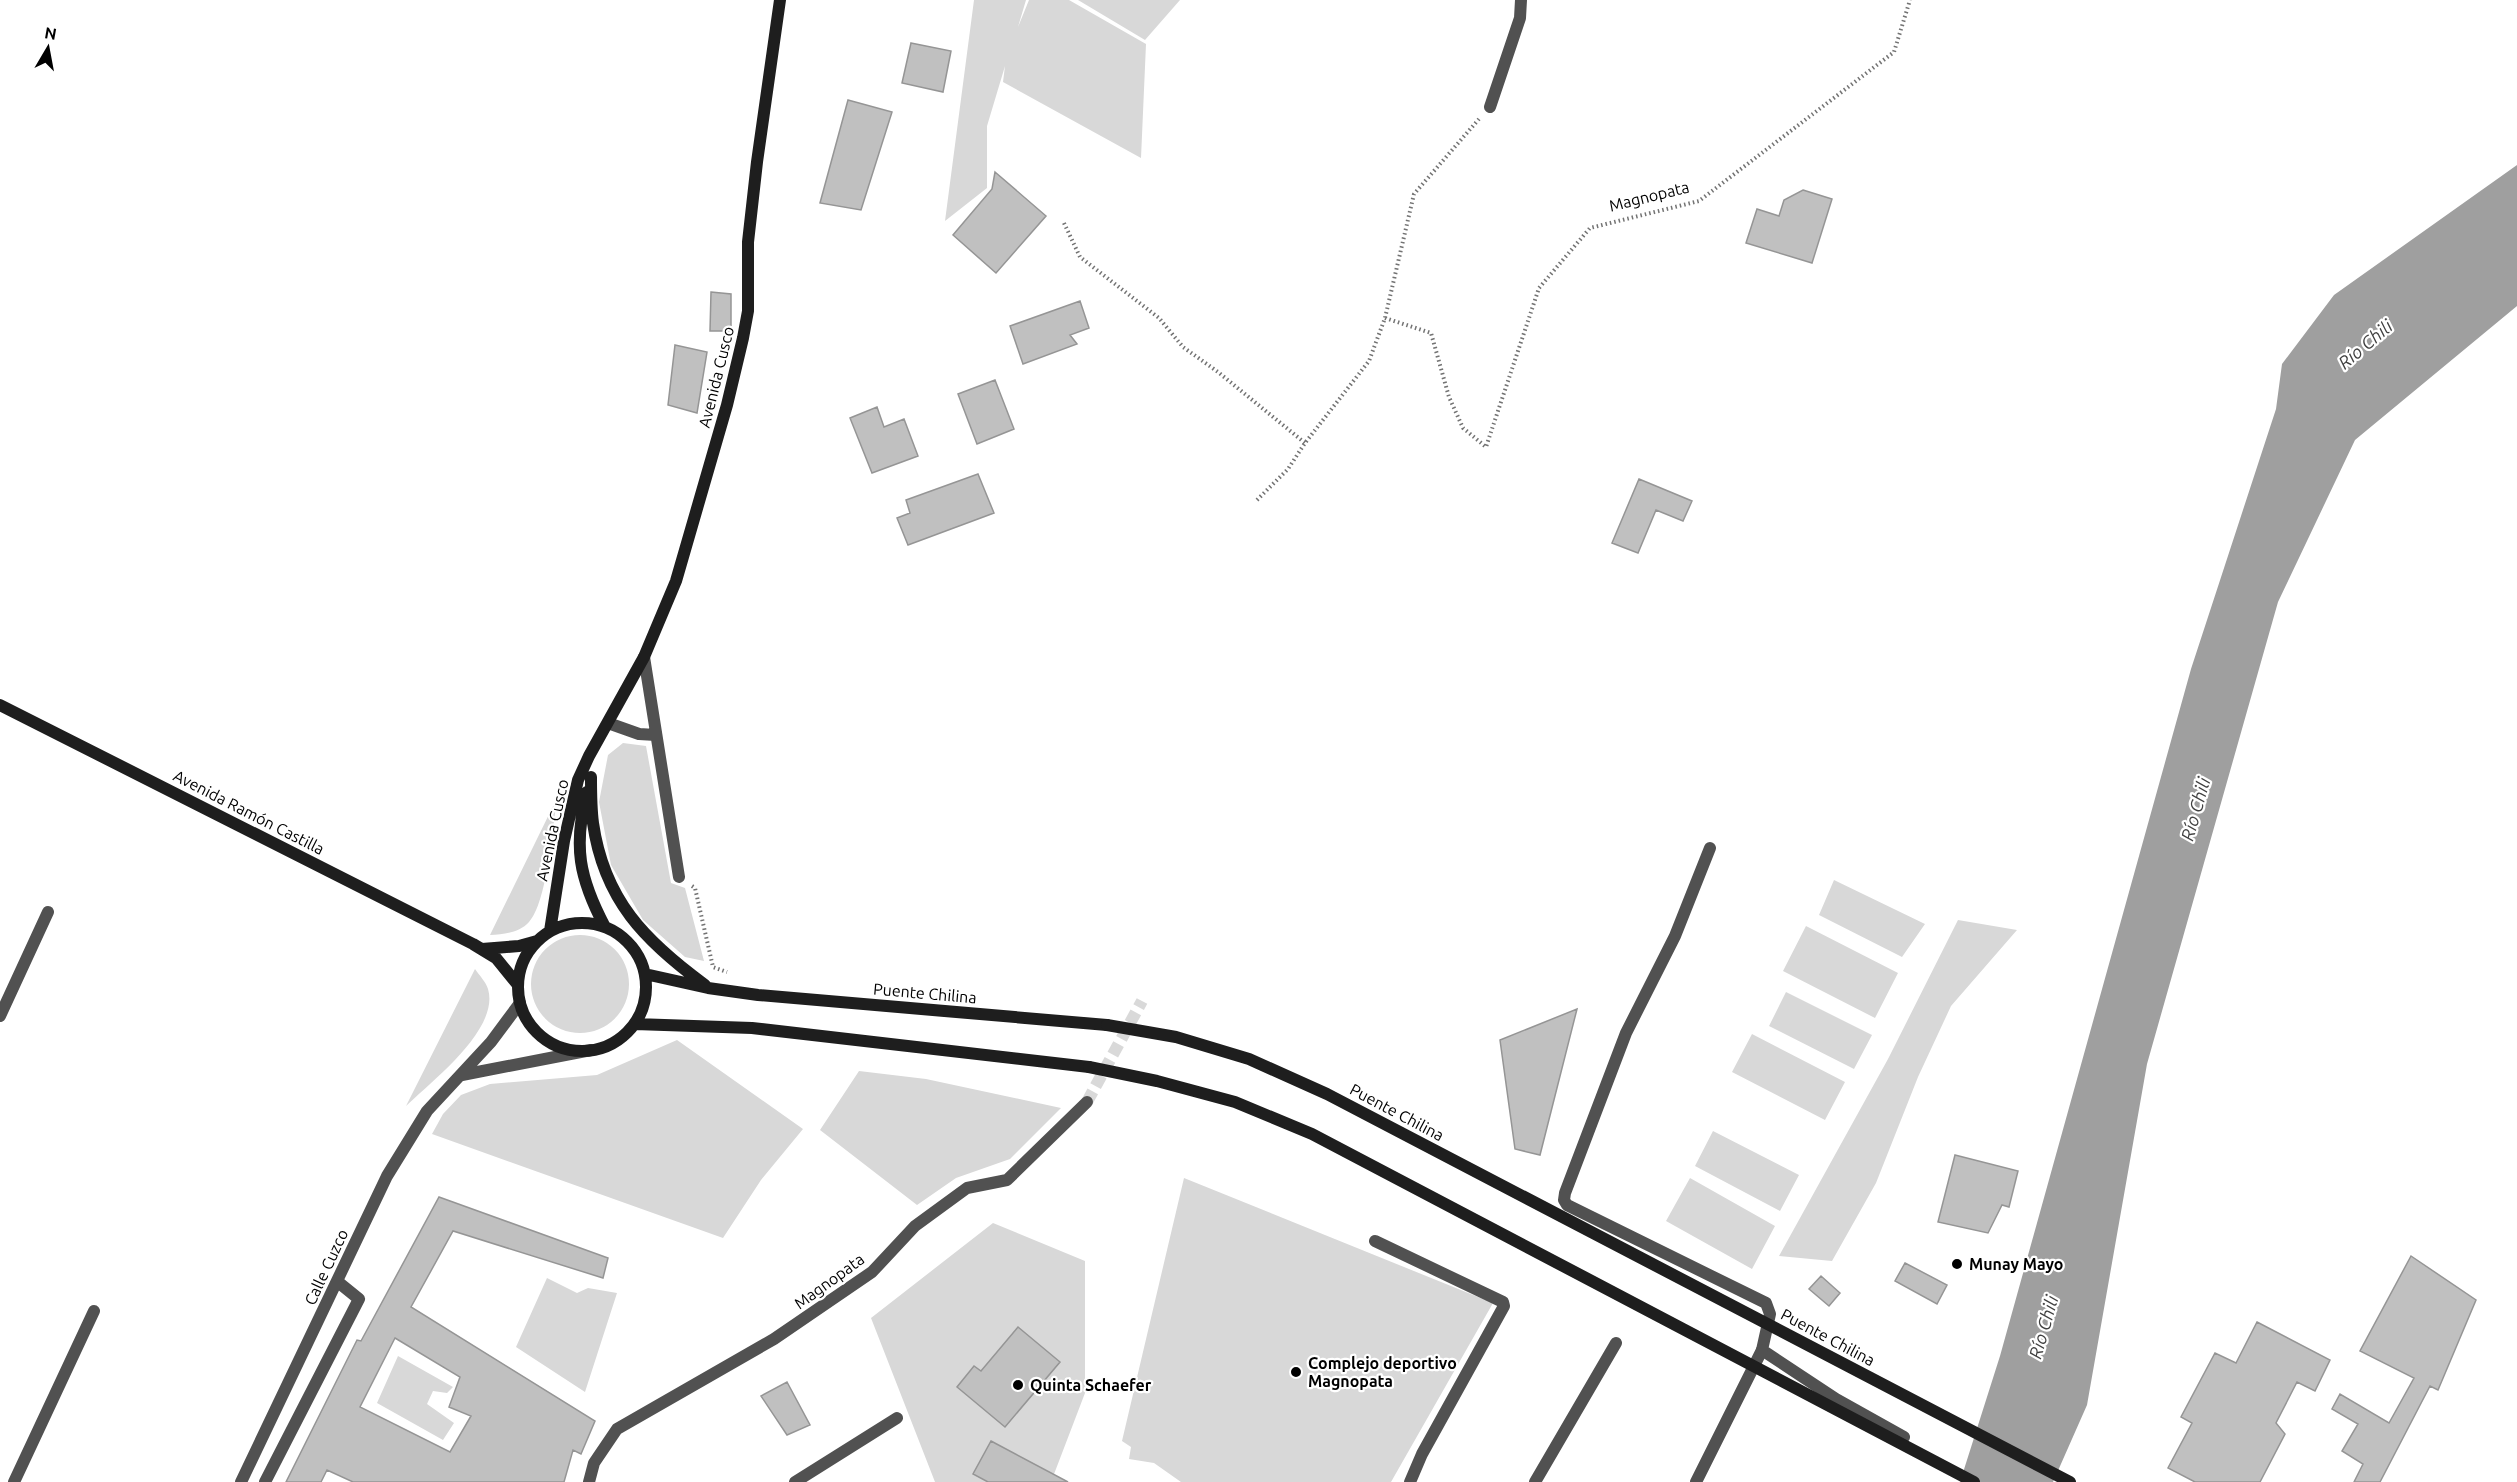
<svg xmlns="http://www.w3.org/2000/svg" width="2517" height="1482" font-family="Ubuntu,sans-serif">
	<rect width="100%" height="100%" fill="#fff"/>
	<!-- green -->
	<path fill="#d8d8d8" d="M974,0h52l-8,27 11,-27h40l77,44 -5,114 -138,-76 2,-16 -18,60v62l-42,33z
		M1078,0h102l-35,40z
		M623,743l23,3 25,137 14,5 19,73 -19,-4 -42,-37 -32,-55 -12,-63 9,-47z
		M557,798c-4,28 -10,105 -28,124 -10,11 -25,12 -39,13z
		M1834,880l91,44 -23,33 -83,-42z
		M1958,920l59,10 -66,76 -33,71 -42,106 -44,78 -53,-5 109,-197z
		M1806,926l92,47 -23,45 -92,-47z
		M531 984a49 49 0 1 1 98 0a49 49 0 1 1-98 0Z
		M475,969c4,6 11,13 13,20 12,40 -56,92 -82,117z
		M1786,992l86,43 -18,34 -85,-43z
		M1752,1034l93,48 -20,38 -93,-48z
		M677,1040l126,89 -42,51 -38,58 -291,-104 11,-20 18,-19 29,-11 107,-9z
		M859,1071l67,8 135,29 -51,51 -54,19 -39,27 -97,-75z
		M1713,1131l86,44 -19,36 -85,-45z
		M1184,1178l309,125 -102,179h-210l-27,-19 -25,-4 2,-12 -9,-6z
		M1690,1178l85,48 -23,43 -86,-48z
		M993,1223l92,38v132l-34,89h-116l-64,-164z
		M547,1278l30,15 11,-5 29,5 -32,99 -69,-45z
		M398,1356l55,31 -6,6 -14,-2 -6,13 27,19 -11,17 -66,-37z"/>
	<!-- water -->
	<path fill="#9f9f9f" d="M2517,165v141l-162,134 -77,162 -131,462 -60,341 -34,77h-93l40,-126 191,-687 85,-260 6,-45 52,-69z"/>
	<!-- building -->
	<path fill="#c0c0c0" stroke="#959595" stroke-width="1.5" fill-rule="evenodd" d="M911,43l40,8 -8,41 -41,-9z
		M848,100l44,12 -31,98 -41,-7z
		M995,172l51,44 -50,57 -43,-38 39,-46z
		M1803,190l29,9 -20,64 -66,-20 11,-34 22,7 5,-16z
		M711,292l20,2v37h-21z
		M1080,301l9,27 -19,7 7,9 -54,20 -13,-38z
		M675,345l32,7 -10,61 -29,-8z
		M995,380l19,49 -37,15 -19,-50z
		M877,407l7,20 20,-8 14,37 -46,17 -22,-55z
		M978,474l16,39 -86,32 -11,-27 13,-5 -4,-13z
		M1639,479l53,22 -9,20 -27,-11 -18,43 -26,-10z
		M1577,1009l-37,146 -25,-6 -15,-109z
		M1955,1155l63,16 -9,36 -7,-2 -14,28 -50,-11z
		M439,1197l169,61 -5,20 -150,-47 -42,76 184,114 -14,33 -8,-4 -9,32h-211l-26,-12 -6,12h-35l71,-142 4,1zM395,1338l65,39 -11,30 22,9 -21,36 -90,-45z
		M2411,1256l65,44 -38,90 -8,-4 -50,96h-26l9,-18 -21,-13 16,-27 -26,-15 8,-15 49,29 25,-45 -54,-27z
		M1905,1263l42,22 -10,19 -42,-23z
		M1821,1276l19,17 -11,13 -20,-17z
		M2257,1322l73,38 -15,31 -18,-9 -21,41 9,11 -25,48h-65l-27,-14 24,-45 -11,-6 34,-64 21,10z
		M1018,1327l42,35 -55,65 -48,-40 17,-21 7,5z
		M787,1382l23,43 -23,10 -26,-39z
		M991,1441l77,41h-80l-15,-8z"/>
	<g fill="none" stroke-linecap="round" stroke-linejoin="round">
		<!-- minor-tunnel -->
		<path stroke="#d9d9d9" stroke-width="12" stroke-dasharray="12 6" stroke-linecap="butt" d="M1087,1102l55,-101"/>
		<!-- path -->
		<path stroke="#737373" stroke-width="4" stroke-dasharray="1.5 3" stroke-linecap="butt" d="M1064,223l16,34 79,61 24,29 35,25 87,71
			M1385,318l46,15 18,64 14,31 23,19 53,-159 51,-60 109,-27 195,-149 16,-52
			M1257,500l31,-31 17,-26 64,-82 16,-43 29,-124 65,-75
			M692,886l3,2 18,79 14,5"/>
		<!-- service -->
		<path stroke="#515151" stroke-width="12" d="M1710,848l-35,88 -49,97 -61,160 -1,7 3,5 199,98 4,11 -8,36 74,49 68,38
			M265,1482l94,-183 -21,-17"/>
		<!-- minor -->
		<path stroke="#515151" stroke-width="12" d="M1490,107l30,-89 1,-18
			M644,657l35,220
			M608,723l31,11 17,1
			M0,1016l48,-104
			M1375,1241l128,61 1,4 -82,148 -12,28
			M14,1482l80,-171
			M589,1482l5,-19 23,-34 157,-90 98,-67 43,-46 52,-38 40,-8 80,-78
			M795,1482l102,-64
			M1535,1482l81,-139
			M1696,1482l66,-132"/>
		<!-- tertiary -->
		<path stroke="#515151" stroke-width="12" d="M462,1075l129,-25
			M241,1482l146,-306 40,-65 64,-69 29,-39"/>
		<!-- secondary -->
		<path stroke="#1e1e1e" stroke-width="12" d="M0,705l473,239 23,14 22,27
			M591,777c0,15 0,31 2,46 11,77 52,118 112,162
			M587,792c-14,54 -8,86 18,135
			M518 987a64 64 0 1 1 128 0a64 64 0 1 1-128 0Z
			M550,931l14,-90 14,-61 11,-24 55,-99 32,-76 51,-176 16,-67 5,-27v-69l9,-80 23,-162
			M482,949l37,-3 18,-5
			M645,974l63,14 50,7 349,30
			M635,1024l117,4 337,39"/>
		<!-- secondary-bridge -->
		<path stroke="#1e1e1e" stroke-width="12" d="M1107,1025l69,12 73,22 78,35 743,388
			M1089,1067l68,14 78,21 77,32 662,348"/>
	</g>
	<!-- markers -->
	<g fill="#000" stroke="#fff" stroke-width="2">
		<circle cx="1957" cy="1264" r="6"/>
		<circle cx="1296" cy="1372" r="6"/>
		<circle cx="1018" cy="1385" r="6"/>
	</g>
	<g text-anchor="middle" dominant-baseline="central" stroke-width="4.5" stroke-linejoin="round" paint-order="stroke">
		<!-- street labels -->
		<g font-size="16" fill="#000" stroke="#fff">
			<text transform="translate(1649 196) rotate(-14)">Magnopata</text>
			<text transform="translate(716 377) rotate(-76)">Avenida Cusco</text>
			<text transform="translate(249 812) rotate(27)">Avenida Ramón Castilla</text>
			<text transform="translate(552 830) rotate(-78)">Avenida Cusco</text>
			<text transform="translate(925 993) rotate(5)">Puente Chilina</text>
			<text transform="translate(1397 1112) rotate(28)">Puente Chilina</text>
			<text transform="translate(326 1267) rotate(-65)">Calle Cuzco</text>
			<text transform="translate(829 1281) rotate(-36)">Magnopata</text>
			<text transform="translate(1828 1337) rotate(28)">Puente Chilina</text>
		</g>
		<!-- poi labels -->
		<g font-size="16" font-weight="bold" fill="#000" stroke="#fff" text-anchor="start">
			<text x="1969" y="1264">Munay Mayo</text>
			<text x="1308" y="1363">Complejo deportivo<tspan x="1308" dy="18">Magnopata</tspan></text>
			<text x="1030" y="1385">Quinta Schaefer</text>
		</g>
		<!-- water labels -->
		<g font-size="18" font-style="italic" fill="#404040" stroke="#fff">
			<text transform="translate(2365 344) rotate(-40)">Río Chili</text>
			<text transform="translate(2195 809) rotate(-74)">Río Chili</text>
			<text transform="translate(2043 1327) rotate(-74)">Río Chili</text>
		</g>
	</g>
	<!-- north arrow -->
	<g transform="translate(48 48) rotate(10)" stroke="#ffffff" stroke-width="4.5" paint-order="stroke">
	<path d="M0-4.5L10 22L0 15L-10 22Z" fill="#000000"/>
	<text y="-9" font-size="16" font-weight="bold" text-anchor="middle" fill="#000000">N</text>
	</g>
</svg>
